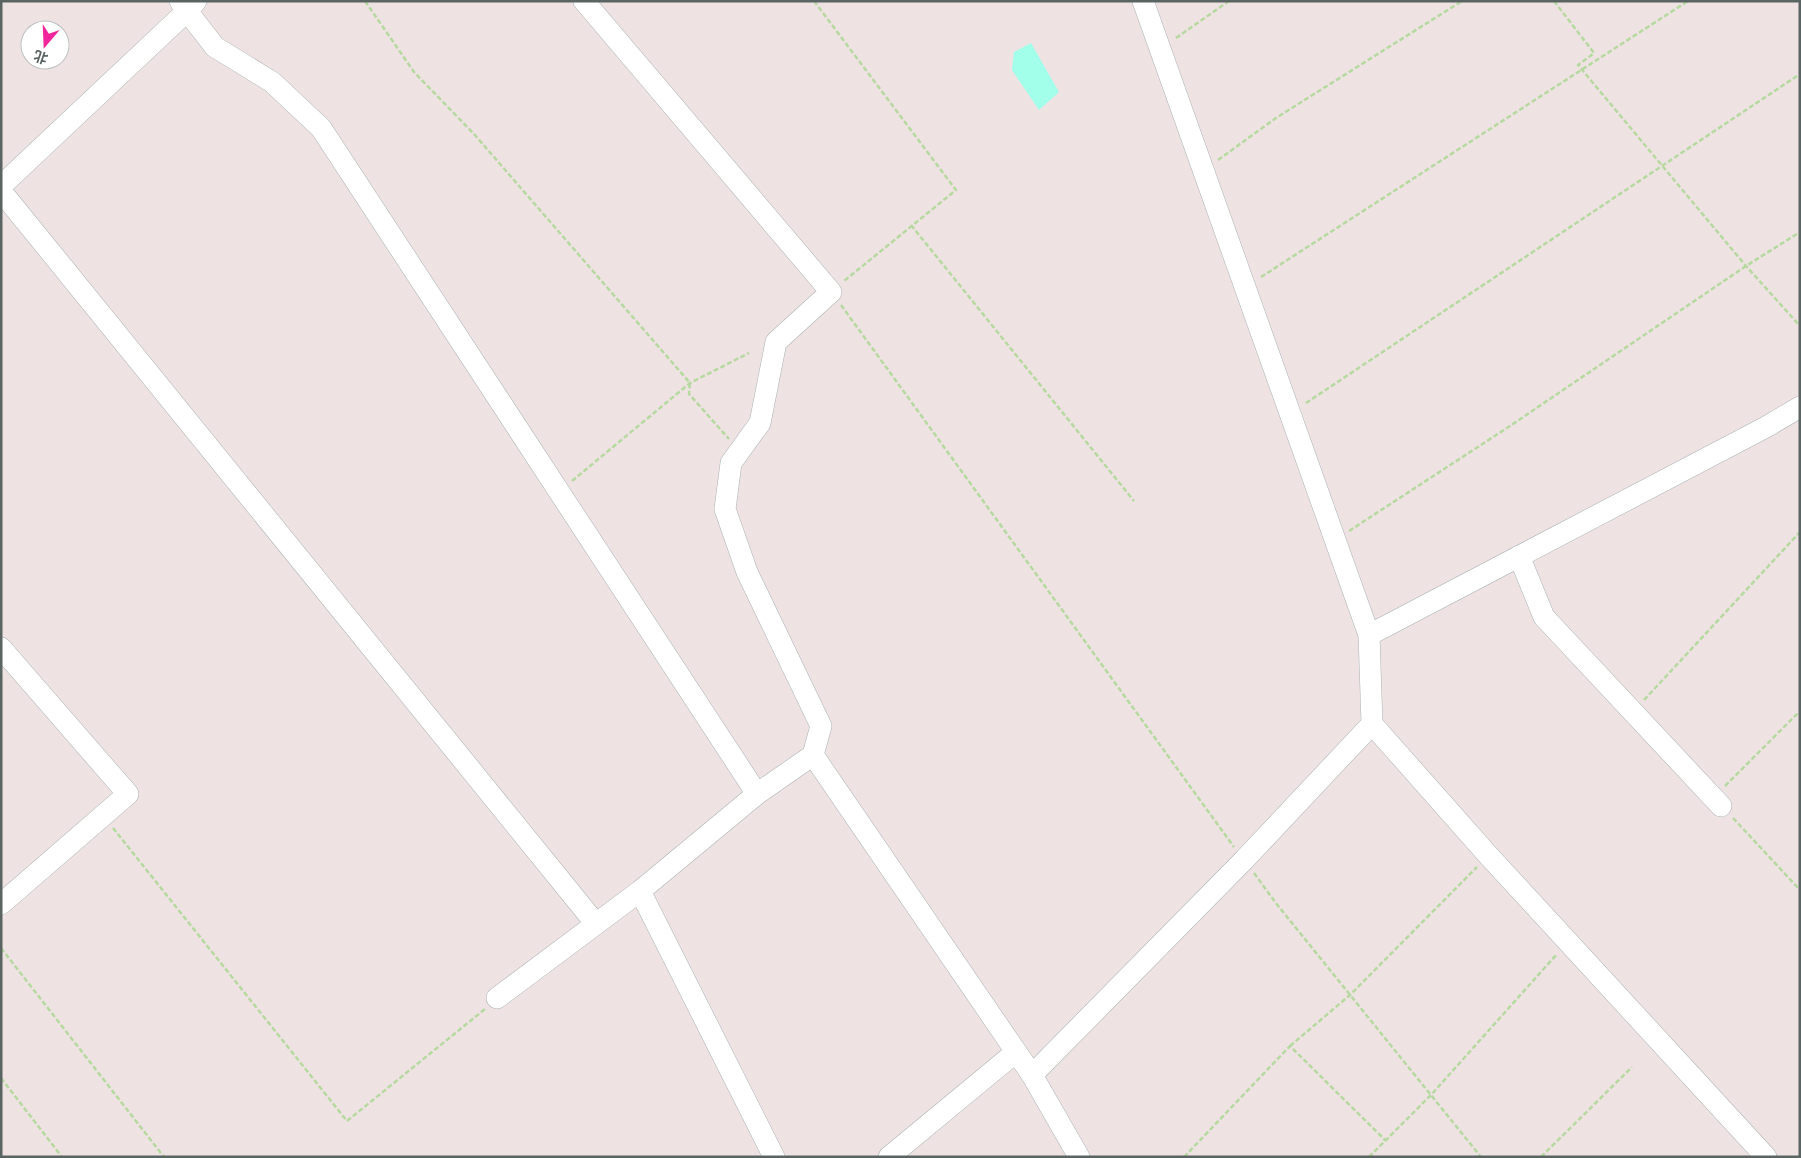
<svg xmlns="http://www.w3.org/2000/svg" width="1801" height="1158" font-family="Overpass,'Noto Sans SC',sans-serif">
	<rect width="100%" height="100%" fill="#eee3e2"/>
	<!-- water -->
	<path fill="#a1ffea" d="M1031,43l28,49 -20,18 -27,-40 2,-18z"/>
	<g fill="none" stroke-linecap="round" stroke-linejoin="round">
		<!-- minor casing -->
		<g stroke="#abb3b3" stroke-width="22">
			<path id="minor" d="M196,1l-9,10 28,36 57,35 49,46 436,666 -117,97
				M584,1l247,291 -55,50 -16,81 -29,40 -6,46 22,63 74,154 -8,29
				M1143,1l226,634 3,89
				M1,186l186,-175 -7,-10
				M1,191l595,733
				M1519,556l25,61 177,189
				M1369,635l397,-208 34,-20
				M1,648l127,146 -127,110
				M757,794l56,-39 219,320 47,82
				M497,998l143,-107 134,266
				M1032,1075l212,-215 128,-136 116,131 278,302
				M889,1157l127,-105"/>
		</g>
		<!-- path -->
		<path stroke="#b6d9a0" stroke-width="2.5" stroke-dasharray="5 2.5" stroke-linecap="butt" d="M365,1l49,71 60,62 216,249 -1,11 40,45
			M814,1l142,189 -112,91
			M1554,1l40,52 -16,12 168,201 54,60
			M1176,38l53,-37
			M1218,160l58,-42 186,-117
			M911,225l223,276
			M1261,277l427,-276
			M841,305l393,542
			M1306,403l494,-329
			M572,481l118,-98 59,-30
			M1349,531l161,-105 236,-160 54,-34
			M1644,700l156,-168
			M1725,786l75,-75
			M1733,818l67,72
			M113,828l234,293 138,-112
			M1254,873l21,29 206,255
			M1,948l163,209
			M1290,1046l60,-51 127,-128
			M1,1078l61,79
			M1184,1157l106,-111 95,94
			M1369,1157l62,-62 126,-141
			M1541,1157l91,-90"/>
		<!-- minor -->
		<use href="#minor" stroke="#fff" stroke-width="21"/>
	</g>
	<!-- border -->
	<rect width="1801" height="1158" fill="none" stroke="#5a6463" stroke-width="5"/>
	<!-- north arrow -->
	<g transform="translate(45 45) rotate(199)"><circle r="24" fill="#ffffff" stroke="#bdc1c1"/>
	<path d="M0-4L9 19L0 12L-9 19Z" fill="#f0269a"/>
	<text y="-8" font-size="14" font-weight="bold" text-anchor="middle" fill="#5a6463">北</text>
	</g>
</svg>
